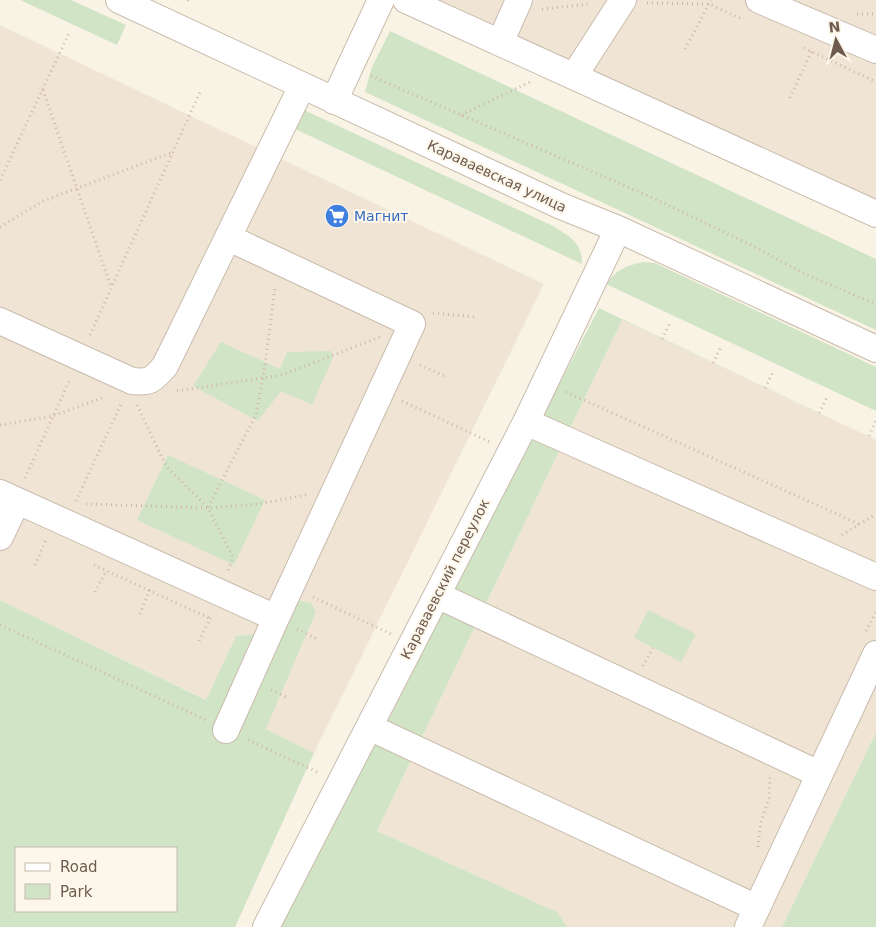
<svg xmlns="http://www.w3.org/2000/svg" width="876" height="927" font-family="'DejaVu Sans',sans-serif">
	<rect width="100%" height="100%" fill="#f9f3e5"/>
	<!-- residential -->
	<path fill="#f0e5d5" d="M422,0h454v206z
		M0,25l544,259 -230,469 -48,-24 50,-117 -39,20 -41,4 -29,64 -207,-100z
		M622,320l254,120v292l-94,195h-215l-10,-15 -180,-81z"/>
	<!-- green -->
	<path fill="#d1e5c6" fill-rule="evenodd" d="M20,0h51l55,25 -9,20z
		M390,31l486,228v71l-511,-238 6,-23z
		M302,109l251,117c17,11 29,16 29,38l-289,-136z
		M643,262l12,1 221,104v44l-270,-127c9,-13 21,-19 37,-22z
		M599,308l277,132 -254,-120 -245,511 180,81 10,15h-286l-1,-2 3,-12z
		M221,342l59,27 7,-17 44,-1 2,7 -21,47 -31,-14 -23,30 -65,-35z
		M168,455l97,45 -31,65 -97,-45z
		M0,600l206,100 30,-64 40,-4 20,-32 15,3 5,9 -50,117 48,24 -79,174h-235zM16,848h160v63h-160z
		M648,610l48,24 -15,28 -47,-24z
		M876,732v195h-94z"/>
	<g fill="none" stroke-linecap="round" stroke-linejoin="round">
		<!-- minor casing -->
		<g stroke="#c9bbad" stroke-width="28">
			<path id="minor" d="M119,0l442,206 57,23 258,120
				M406,0l470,214
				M759,0l117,50
				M500,43l19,-43
				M574,76l49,-76
				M334,101l47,-101
				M0,321l132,60c18,2 21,-1 33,-15l137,-280
				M526,422l350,155
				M0,493l276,125 136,-294 -183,-86
				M0,537l17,-36
				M437,595l382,179
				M369,727l388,181
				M226,730l50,-112
				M266,927l260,-505 92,-193
				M748,927l128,-273"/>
		</g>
		<!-- path -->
		<path stroke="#d0b7a4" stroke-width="3" stroke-dasharray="1 4" stroke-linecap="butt" d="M188,0l1,2
			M647,3l62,1 33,15
			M542,9l48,-5
			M857,14h19
			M804,48l72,34
			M685,49l26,-49
			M371,76l282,122 96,46 58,31 69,29
			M43,90l68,197
			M790,98l22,-48
			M461,115l69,-33
			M0,180l70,-149
			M0,227l43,-26 128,-48
			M433,313l42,4
			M90,335l110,-243
			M662,339l8,-16
			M713,363l8,-16
			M420,365l27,12
			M765,388l8,-16
			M177,391l105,-16 98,-38
			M566,392l293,132
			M402,401l88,41
			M137,405l29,61 42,42 25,49 -5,14
			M819,413l8,-16
			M0,425l53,-9 52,-19
			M869,436l7,-15
			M25,478l45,-99
			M76,501l46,-99
			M86,504l122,4 50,-4 48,-9
			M208,507l48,-92 9,-49 10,-79
			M842,535l34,-21
			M35,565l11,-25
			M94,565l115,53
			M95,592l11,-21
			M313,597l78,37
			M140,614l10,-25
			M0,625l206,95
			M297,629l20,10
			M866,631l10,-19
			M199,641l13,-27
			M643,666l10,-18
			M271,690l17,8
			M248,740l71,33
			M758,847l3,-25 8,-24 1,-21"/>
		<!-- minor -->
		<use href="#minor" stroke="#fff" stroke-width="26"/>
	</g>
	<!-- icons -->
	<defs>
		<g id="supermarket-disc" transform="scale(1.25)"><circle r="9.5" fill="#3f7fe0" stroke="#fdf7eb"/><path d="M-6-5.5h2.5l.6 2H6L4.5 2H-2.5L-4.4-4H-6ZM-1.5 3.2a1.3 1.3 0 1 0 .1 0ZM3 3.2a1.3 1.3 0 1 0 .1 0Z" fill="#fff"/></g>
	</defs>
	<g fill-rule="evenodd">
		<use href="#supermarket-disc" x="337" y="216"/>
	</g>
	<g text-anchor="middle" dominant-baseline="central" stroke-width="4" stroke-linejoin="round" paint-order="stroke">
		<!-- street labels -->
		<g font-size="14" fill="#6f5b4e" stroke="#fdf7eb">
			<text transform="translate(497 176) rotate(25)">Караваевская улица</text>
			<text transform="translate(445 579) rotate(-63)">Караваевский переулок</text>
		</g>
		<!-- shop labels -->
		<g font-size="14" fill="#366cbe" stroke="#fdf7eb" text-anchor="start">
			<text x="354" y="216">Магнит</text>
		</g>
	</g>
	<!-- legend -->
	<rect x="15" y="847" width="162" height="65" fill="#fdf7eb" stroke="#c4b9ac"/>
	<rect x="25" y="863" width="25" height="8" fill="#ffffff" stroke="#c4b9ac"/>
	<text x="60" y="872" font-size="15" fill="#6f5b4e">Road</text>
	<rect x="25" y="884" width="25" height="15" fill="#d1e5c6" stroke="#c4b9ac"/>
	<text x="60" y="897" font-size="15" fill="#6f5b4e">Park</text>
	<!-- north arrow -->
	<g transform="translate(836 40) rotate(353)" stroke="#fdf7eb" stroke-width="4" paint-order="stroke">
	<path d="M0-4L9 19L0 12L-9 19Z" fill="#6f5b4e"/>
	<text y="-8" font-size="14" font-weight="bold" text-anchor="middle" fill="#6f5b4e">N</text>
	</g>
</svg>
